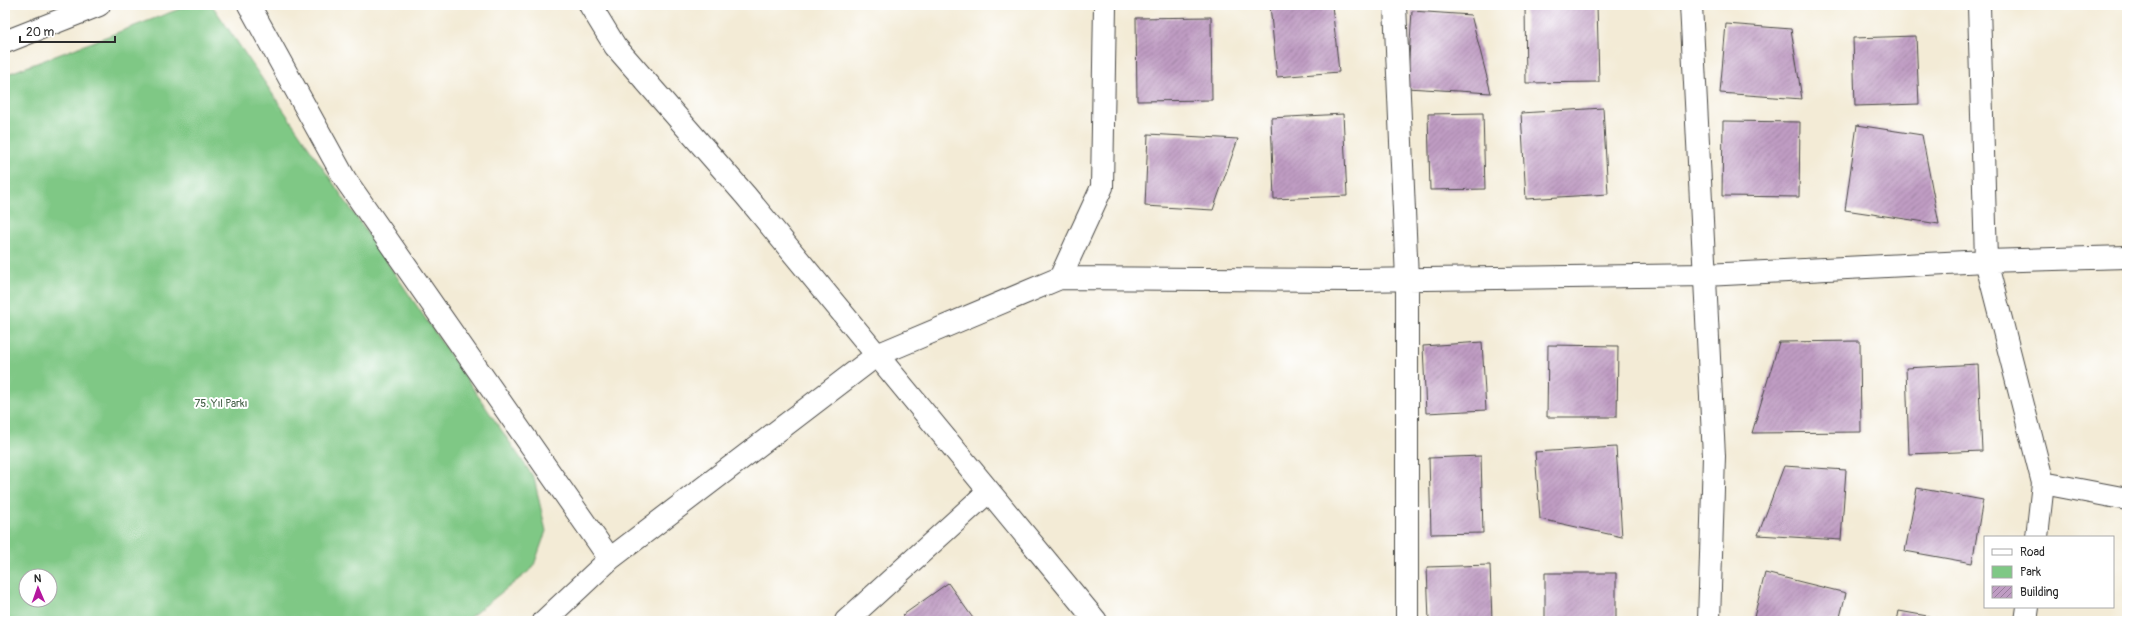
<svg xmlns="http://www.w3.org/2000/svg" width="2132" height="626" font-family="Pangolin,sans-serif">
	<defs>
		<pattern id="building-hatch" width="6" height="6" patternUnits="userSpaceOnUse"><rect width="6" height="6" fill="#bf9cc3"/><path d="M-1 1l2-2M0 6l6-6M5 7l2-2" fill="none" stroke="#9b7f9f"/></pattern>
	</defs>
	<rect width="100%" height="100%" fill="#fff"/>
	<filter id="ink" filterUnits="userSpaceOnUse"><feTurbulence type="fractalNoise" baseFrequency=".025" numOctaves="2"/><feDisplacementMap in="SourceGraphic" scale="8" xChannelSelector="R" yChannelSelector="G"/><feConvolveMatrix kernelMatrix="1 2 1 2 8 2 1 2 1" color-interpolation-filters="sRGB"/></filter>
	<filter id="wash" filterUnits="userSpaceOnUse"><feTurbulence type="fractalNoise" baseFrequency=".012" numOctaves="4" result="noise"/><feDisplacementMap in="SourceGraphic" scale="16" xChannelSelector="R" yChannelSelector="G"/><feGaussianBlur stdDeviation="0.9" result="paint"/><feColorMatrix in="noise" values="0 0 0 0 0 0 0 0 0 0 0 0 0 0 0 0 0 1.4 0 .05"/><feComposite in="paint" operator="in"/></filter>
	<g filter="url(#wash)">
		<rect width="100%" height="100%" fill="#f3ebd6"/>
		<!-- green -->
		<path fill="#7fc885" stroke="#557a58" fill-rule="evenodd" d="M190,5h22l322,473 12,53 -13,37 -68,53h-460v-546zM26,576h24v24h-24z"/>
		<g id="blocks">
			<!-- building -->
			<path fill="url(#building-hatch)" d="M1270,5h62l7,67 -62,5z
				M1525,5h72l2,77 -73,1z
				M1412,11l59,4 20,78 -84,-5z
				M1211,17l1,83 -75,1 -1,-83z
				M1726,24l65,5 11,70 -82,-6z
				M1916,36l3,68 -64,2 -2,-68z
				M1603,108l5,86 -82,5 -5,-86z
				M1483,113l2,76 -55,1 -2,-76z
				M1343,114l4,82 -73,3 -3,-81z
				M1723,121l77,1 -1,75 -77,-1z
				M1857,125l65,10 17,89 -94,-14z
				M1148,134l90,5 -25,71 -68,-4z
				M1860,341l1,91 -109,1 27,-91z
				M1482,342l4,68 -60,3 -3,-67z
				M1548,345l70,1 -1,71h-70z
				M1978,364l4,87 -73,3 -3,-86z
				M1616,447l6,90 -82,-18 -5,-67z
				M1481,456l2,77 -52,1 -2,-76z
				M1784,466l62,4 -5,70 -83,-5z
				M1917,488l66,12 -11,63 -67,-12z
				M1490,565l2,56h-63l-2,-54z
				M1545,573h71v48h-71z
				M1765,573l81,20 -7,28h-86z
				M948,583l27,38h-68l-4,-6z
				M1899,611l51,9v1h-53z"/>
		</g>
	</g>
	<g filter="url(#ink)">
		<use href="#blocks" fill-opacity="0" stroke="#494845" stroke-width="1"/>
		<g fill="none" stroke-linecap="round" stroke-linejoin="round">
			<!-- minor casing -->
			<g stroke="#494845" stroke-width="24">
				<path id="minor" d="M249,5l96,174 265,380
					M590,5l25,41 131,150 350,425
					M1395,5l12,274v342
					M1691,5l23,451 -5,165
					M1979,5l7,256 57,222 -6,54
					M5,42l94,-37
					M1060,278l42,-91 3,-182
					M2043,483l84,16
					M544,621l66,-62 267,-204 183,-77 296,2 349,-5 281,-14 141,-4
					M846,621l143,-130
					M2026,621l2,-14"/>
			</g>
			<!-- minor -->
			<use href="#minor" stroke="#fff" stroke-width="22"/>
		</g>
	</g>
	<g text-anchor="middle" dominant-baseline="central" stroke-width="4" stroke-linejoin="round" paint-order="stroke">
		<!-- park labels -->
		<g font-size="11" fill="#48624a" stroke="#fff">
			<text x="221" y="403">75. Yıl Parkı</text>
		</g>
	</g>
	<!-- margin -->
	<rect width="2132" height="626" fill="none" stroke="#fff" stroke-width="20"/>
	<!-- legend -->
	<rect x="1984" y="536" width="130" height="72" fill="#ffffff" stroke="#aaaaaa"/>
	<rect x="1992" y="549" width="20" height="6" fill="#ffffff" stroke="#aaaaaa"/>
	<text x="2020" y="556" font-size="12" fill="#2b2b2b">Road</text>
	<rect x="1992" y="566" width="20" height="12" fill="#7fc885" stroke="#aaaaaa"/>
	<text x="2020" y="576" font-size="12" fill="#2b2b2b">Park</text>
	<rect x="1992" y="586" width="20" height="12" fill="url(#building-hatch)" stroke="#aaaaaa"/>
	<text x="2020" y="596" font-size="12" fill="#2b2b2b">Building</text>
	<!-- north arrow -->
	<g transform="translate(38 588) rotate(358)"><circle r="19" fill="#ffffff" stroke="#aaaaaa"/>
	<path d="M0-3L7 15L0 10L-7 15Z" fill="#b5179e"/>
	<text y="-6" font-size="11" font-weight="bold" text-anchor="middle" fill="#2b2b2b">N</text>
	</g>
	<!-- scale -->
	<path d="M20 36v6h95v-6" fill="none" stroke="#2b2b2b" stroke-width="2"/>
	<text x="26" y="36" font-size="12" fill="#2b2b2b" stroke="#ffffff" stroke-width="3" paint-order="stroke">20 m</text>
</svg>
